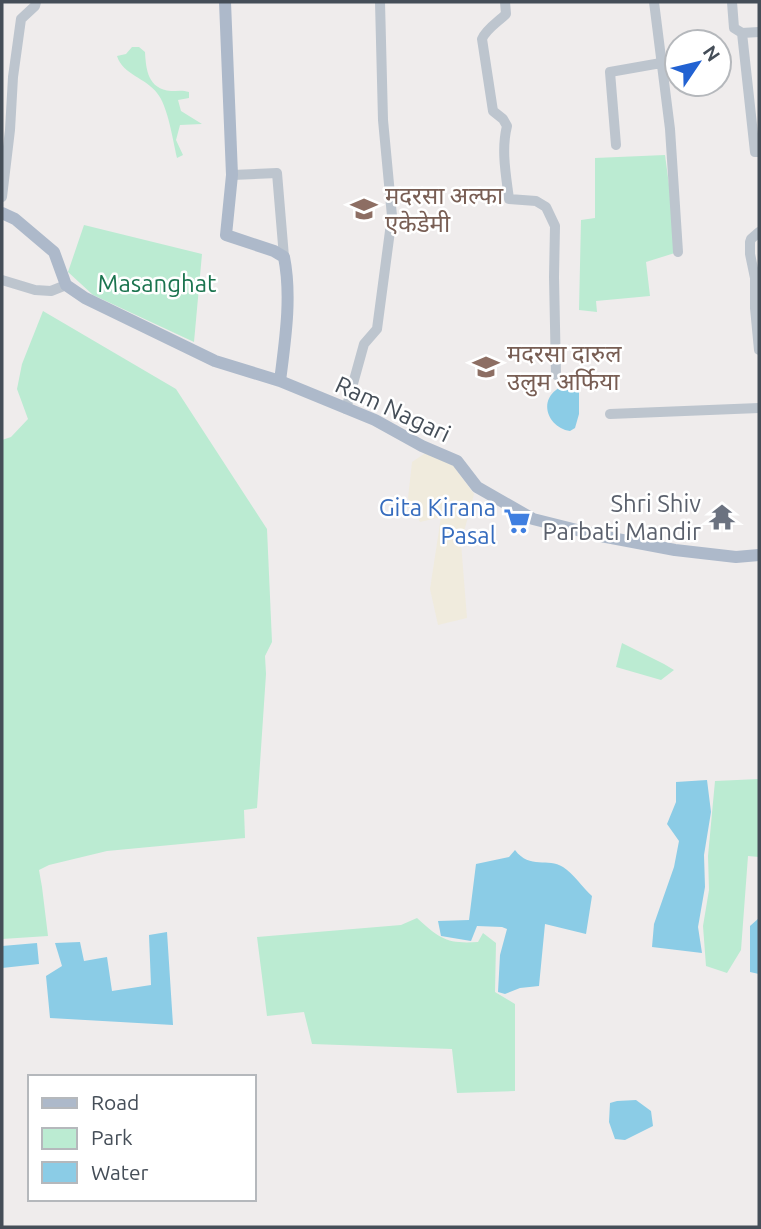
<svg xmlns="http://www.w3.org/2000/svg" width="761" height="1229" font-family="Ubuntu,'Noto Sans Devanagari',sans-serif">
	<rect width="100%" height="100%" fill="#efecec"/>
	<!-- green -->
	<path fill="#bbebd2" d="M132,47h7l6,5c1,18 3,37 26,39 6,0 12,-1 18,1v6l-11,2 3,11 21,13 -22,1 -4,15 7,15 -6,3c-4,-17 -9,-52 -20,-65 -11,-15 -34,-18 -40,-37l9,-2z
		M665,155l13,97 -32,10 4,34 -54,5 1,11 -18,-2 2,-90 14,-2v-60z
		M84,225l118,29 -8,88 -101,-47 -25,-23z
		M43,311l133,78 91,140 5,113 -7,14 1,18 -9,134 -13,2 1,28 -138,13 -58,14 -10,5 3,17 6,49 -46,3v-499l9,-3 17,-18 -11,-30 5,-25z
		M622,643l42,21 10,6 -13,10 -45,-13z
		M759,779v78l-11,-1 -7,94 -14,23 -21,-7 -3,-40 6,-36 -1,-34 7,-75z
		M417,918c23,21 30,26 61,24l5,-9 13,10 -1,49 20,12v87l-58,2 -5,-44 -140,-5 -8,-32 -37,4 -10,-79 144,-12z"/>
	<!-- sand -->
	<path fill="#f0ebdd" d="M427,452l35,15 -5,4 17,23 -13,49 6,75 -29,7 -8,-36 11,-72 -21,5 -12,-24 4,-36z"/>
	<!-- water -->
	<path fill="#8bcce6" d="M571,383l3,1 5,5v25l-4,14 -5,3c-20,-3 -32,-27 -14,-41 4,-4 10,-5 15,-7z
		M707,780l4,32 -7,43 1,32 -7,40 4,26 -50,-6 2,-23 20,-57 5,-26 -12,-17 9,-22v-20z
		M515,850c15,20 33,7 48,17 10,6 20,21 29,29l-6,38 -41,-10 -6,62 -19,2 -15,6 -7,-2 2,-37 7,-26 -5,-2 -25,-1 -6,15 -30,-5 -3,-15 31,-1 7,-56 33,-7z
		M759,918v56l-9,-2v-46z
		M167,932l6,93 -123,-7 -4,-42 16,-10 -7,-23 25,-1 4,19 23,-4 5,34 39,-6 -2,-50z
		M37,943l2,21 -37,4v-22z
		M636,1100l15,11 2,15 -28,14 -10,-1 -6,-17 1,-19 7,-2z"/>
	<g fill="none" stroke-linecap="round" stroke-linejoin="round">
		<!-- minor -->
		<path stroke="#bdc5ce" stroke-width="10" d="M505,2l1,12c-8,8 -20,15 -24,25l11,72 10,8 4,7c-6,24 -1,49 2,73l27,2 10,6 9,19 -1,51 2,98
			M654,2l16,127 8,123
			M732,2l2,26 8,5 13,119h4
			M742,33l17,-1
			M616,145l-6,-73 51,-9
			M232,175l45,-2 7,84
			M2,197l8,-67 3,-53 8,-58 14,-13 1,-4
			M759,232l-8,7 -1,3v12l5,24v30l4,42
			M2,280l33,10 16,1 15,-6
			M346,409l18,-65 13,-15 15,-113 -9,-96 -3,-118
			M610,414l149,-6"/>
		<!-- major -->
		<path stroke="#adb9ca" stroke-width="12" d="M225,2l7,173 -6,60 48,16 10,6c8,40 1,84 -4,124
			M2,213l13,6 39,33 12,33 19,13 130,63 65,20 95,39 47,26 35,15 20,26 56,32 68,17 74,14 61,7 23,-2"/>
	</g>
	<!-- icons -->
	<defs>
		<g id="school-bare" transform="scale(2.1)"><path d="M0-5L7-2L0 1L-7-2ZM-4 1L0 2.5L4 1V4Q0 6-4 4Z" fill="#8d6e63" stroke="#fff" stroke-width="2.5" paint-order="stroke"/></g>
		<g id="temple-bare" transform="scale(2.1)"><path d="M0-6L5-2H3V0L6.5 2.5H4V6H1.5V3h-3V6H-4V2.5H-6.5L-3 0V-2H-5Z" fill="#6b7280" stroke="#fff" stroke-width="2.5" paint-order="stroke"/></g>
		<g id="supermarket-bare" transform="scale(2.1)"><path d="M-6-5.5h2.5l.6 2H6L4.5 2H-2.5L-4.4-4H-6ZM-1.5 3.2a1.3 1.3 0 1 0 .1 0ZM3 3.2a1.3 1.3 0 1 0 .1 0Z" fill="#3f7fe0" stroke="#fff" stroke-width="2.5" paint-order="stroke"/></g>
	</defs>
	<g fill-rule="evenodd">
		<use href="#school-bare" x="364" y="209"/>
		<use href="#school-bare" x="486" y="367"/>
		<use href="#temple-bare" x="722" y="517"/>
		<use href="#supermarket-bare" x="517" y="521"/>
	</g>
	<g text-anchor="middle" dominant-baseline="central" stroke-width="5" stroke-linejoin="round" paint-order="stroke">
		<!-- education labels -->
		<g font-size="24" fill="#785e54" stroke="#fff" text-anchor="start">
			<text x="385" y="195">मदरसा अल्फा<tspan x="385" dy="28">एकेडेमी</tspan></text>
			<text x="507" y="353">मदरसा दारुल<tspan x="507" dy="28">उलुम अर्फिया</tspan></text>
		</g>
		<!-- park labels -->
		<g font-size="24" fill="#1b744f" stroke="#fff">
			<text x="157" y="283">Masanghat</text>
		</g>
		<!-- street labels -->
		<g font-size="24" fill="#454e58" stroke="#fff">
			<text transform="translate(393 409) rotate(25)">Ram Nagari</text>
		</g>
		<!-- worship labels -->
		<g font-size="24" fill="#5b616d" stroke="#fff" text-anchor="end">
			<text x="701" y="503">Shri Shiv<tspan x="701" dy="28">Parbati Mandir</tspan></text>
		</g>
		<!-- shop labels -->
		<g font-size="24" fill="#366cbe" stroke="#fff" text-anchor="end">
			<text x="496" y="507">Gita Kirana<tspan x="496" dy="28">Pasal</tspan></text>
		</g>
	</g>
	<!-- border -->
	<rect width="761" height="1229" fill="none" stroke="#454e58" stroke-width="7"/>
	<!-- legend -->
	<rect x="28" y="1075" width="228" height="126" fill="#ffffff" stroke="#b5b8bc" stroke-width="2"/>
	<rect x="42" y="1098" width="35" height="10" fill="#adb9ca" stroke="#b5b8bc" stroke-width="2"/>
	<text x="91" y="1110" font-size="21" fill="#454e58">Road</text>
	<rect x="42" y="1128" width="35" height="21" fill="#bbebd2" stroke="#b5b8bc" stroke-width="2"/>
	<text x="91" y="1145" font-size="21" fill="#454e58">Park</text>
	<rect x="42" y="1162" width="35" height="21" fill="#8bcce6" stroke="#b5b8bc" stroke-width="2"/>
	<text x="91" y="1180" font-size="21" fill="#454e58">Water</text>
	<!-- north arrow -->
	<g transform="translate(698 63) rotate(55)"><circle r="33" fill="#ffffff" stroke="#b5b8bc" stroke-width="2"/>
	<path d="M0-5L12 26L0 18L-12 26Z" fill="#2262d2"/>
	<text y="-10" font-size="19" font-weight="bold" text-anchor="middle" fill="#454e58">N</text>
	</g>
</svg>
